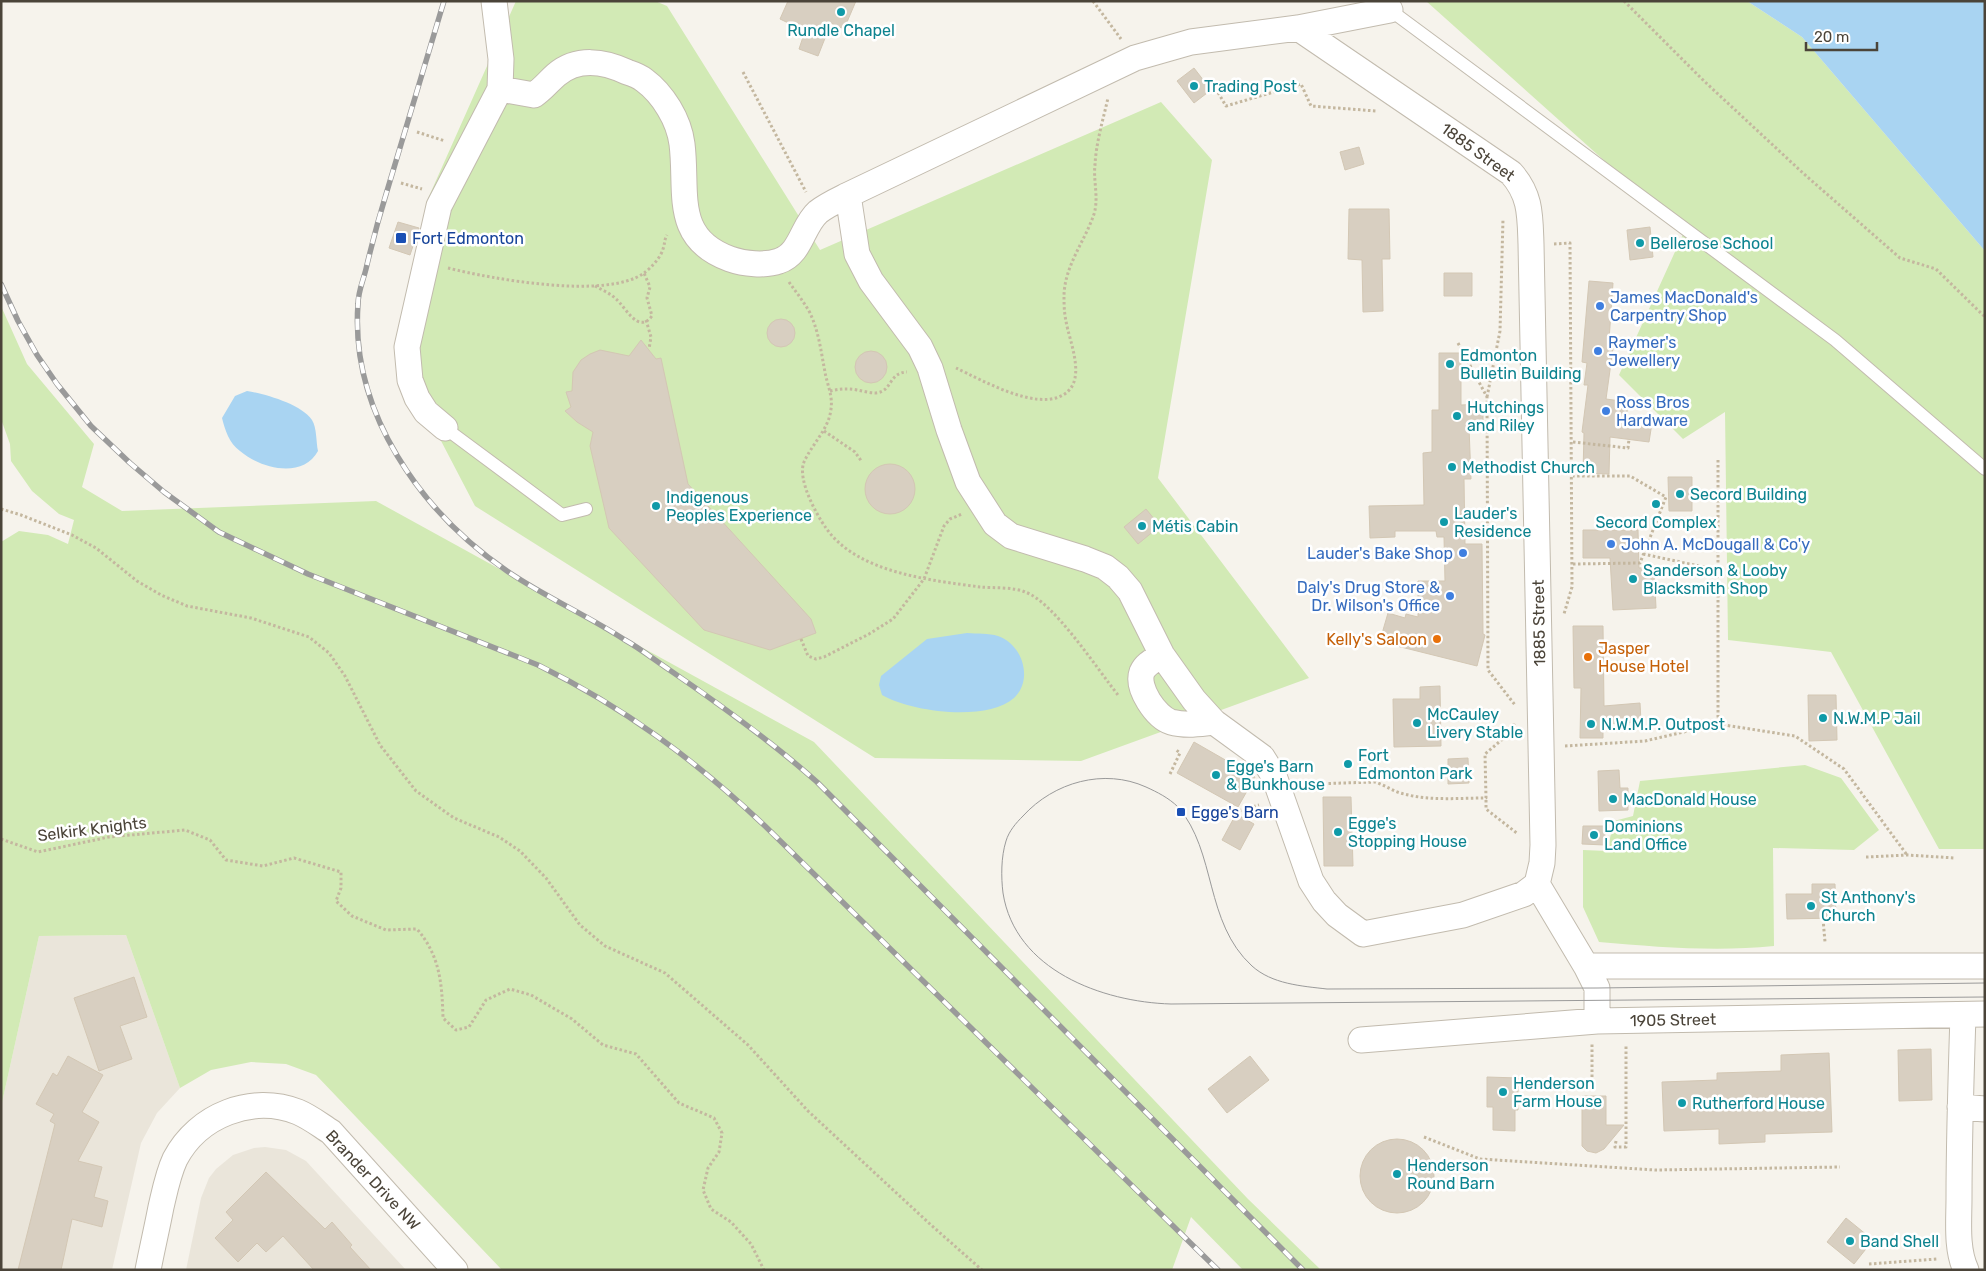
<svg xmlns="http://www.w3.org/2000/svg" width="1986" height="1271" font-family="Rubik,sans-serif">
	<rect width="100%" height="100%" fill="#f6f3ec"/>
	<!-- residential -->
	<path fill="#eae5da" d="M126,935l54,153 -23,25 -16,30 -29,127h-111v-163l38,-171z
		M265,1147l21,3 20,11 100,109h-220l15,-72 8,-20 7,-9 17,-14 21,-7z"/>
	<!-- green -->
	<path fill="#d2eab5" d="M516,1h139l12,5 153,244 341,-148 51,58 -54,318 151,200 -228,83 -206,-3 -400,-252 -36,-69 -20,-65 7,-169z
		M1426,1h321l55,36 183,214v598h-46l-108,-197 -103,-12 -3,-228 -42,27 -64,-64 65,-143z
		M1,306l26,58 67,80 -12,43 40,24 254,-10 438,241 434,457 73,71h-78l-52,-53 -19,53h-670l-186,-195 -30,-11 -35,-2 -40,8 -31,18 -54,-153 -87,1 -38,171v-565l18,-11 29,4 20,9 6,-24 -15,-6 -27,-23 -21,-30 -1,-17 -9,-25z
		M1805,765l36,13 38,52 -25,20 -81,-2 1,98c-58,6 -117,1 -175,-4l-16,-35v-57l24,1 7,-30 19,-5 7,-35z"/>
	<!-- water -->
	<path fill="#a9d4f2" d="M1747,1h238v250l-183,-214z
		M247,391c18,3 54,13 65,29 5,8 4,22 6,31 -15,28 -57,18 -78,0 -11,-8 -15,-21 -18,-33l13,-22z
		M967,633c10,1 22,0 31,3 24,8 36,43 16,62 -27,24 -103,14 -132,-3l-3,-10 2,-9 46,-37z"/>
	<!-- building -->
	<path fill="#d8cfc1" stroke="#d3c7b4" d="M788,1h68l-12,28 -13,-6 -13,33 -19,-7 6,-18 -25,-12z
		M1194,68l17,22 -17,13 -17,-22z
		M1359,147l5,17 -19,6 -5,-18z
		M1349,209h40l1,50h-8l1,52 -20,1 -1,-52 -14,-1z
		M398,222l21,6 -9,27 -21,-7z
		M1650,227l3,30 -23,3 -3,-30z
		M1444,273h28v23h-28z
		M1589,281l24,2 -4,57 5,1 -8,58 22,3 -2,18 26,3 -3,19 -39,-5 -1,37 -26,-1 1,-40 -2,-1 6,-47h-4l3,-22 -5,-1z
		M767 333a14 14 0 1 1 28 0a14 14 0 1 1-28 0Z
		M641,340l15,19 5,-1 27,126 123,135 5,14 -46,17 -66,-20 -95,-102 -19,-82 3,-14 -16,-10 -12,-11 6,-4 -5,-15 6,-1 1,-19 8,-12 9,-6 10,-4 29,6z
		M855 367a16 16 0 1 1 32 0a16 16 0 1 1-32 0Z
		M1439,353h22v52l22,-1v22l-14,1 2,52h-7l1,65h17l1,90 2,1 -8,31 -80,-20 1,-4 -17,-5 7,-24 17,5 1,-4 12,3v-36h27l-1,-44h-7l-1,-6h-41v6l-25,1 -1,-32 55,-1 -1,-52 9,-1v-42h7z
		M865 489a25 25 0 1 1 50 0a25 25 0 1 1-50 0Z
		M1668,477h24v34h-23z
		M1146,509l14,17 -22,18 -14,-17z
		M1583,530h55l1,38 15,-1 2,41 -43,2 -3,-52h-27z
		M1573,626h30l1,80 36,-3 1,19 -38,2v14h-23l1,-50h-7z
		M1440,686l1,60 -47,1 -1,-48h27v-12z
		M1808,695h28l1,45 -28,1z
		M1194,742l61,35 -17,30 -61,-34z
		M1468,758l1,25 -21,1v-25z
		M1619,770l1,18h8v22l-29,1 -1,-40z
		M1323,797h28l2,69h-29z
		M1236,814l18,10 -14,26 -18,-10z
		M1583,826h22v19l-23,-1z
		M1812,884h23l1,34 -49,1 -1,-25h26z
		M134,977l13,40 -27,9 12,33 -33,12 -25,-73z
		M1931,1049l1,51 -33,1 -1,-51z
		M1829,1053l3,79 -67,2v8l-46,2v-15l-55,2 -2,-49 55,-2v-7l64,-2v-16z
		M68,1056l35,19 -21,37 17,10 -21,39 24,6 -8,30 14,4 -6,26 -30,-8 -11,51h-43l37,-146 -5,-3 4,-7 -18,-10 17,-31 4,3z
		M1250,1056l19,24 -42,33 -19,-24z
		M1487,1077l31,1v32h-3v21l-22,-1v-23h-6z
		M1582,1096h24v29h18l-20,24 -8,4 -9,-2 -5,-5z
		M1360 1176a37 37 0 1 1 74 0a37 37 0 1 1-74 0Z
		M266,1172l59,57 7,-7 20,23 -2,2 21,23h-57l-31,-34 -17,16 -9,-9 -19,19 -23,-24 18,-18 -7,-8z
		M1846,1218l27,22 -19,24 -27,-22z"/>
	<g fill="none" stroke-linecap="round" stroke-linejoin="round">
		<!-- service casing -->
		<g stroke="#c2bbae" stroke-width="14">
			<path id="service" d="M1386,7l449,333 150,129
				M445,428l117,87 24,-6"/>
		</g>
		<!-- minor casing -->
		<g stroke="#c2bbae" stroke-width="27">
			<path id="minor" d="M500,89l34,6c9,-6 14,-13 22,-20 21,-18 48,-14 71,-3 6,2 12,4 17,8 19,14 35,40 38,64 6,48 -10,94 48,115 14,5 35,7 49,2 22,-7 23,-35 39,-49 9,-7 20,-12 30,-17l287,-137 56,-16 107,-14 92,-18
				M848,195l9,59 14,27 49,66 10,21 19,62 19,52 27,42 16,12 74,23 20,8 13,10 12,14 32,64
				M445,428l-19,-16 -9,-14 -7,-18 -3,-33 32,-141 61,-117 1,-30 -7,-58
				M1214,722c-14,2 -29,4 -43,0 -15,-5 -35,-34 -29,-50 4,-9 13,-12 20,-17l32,45 20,22 48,35 12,19 37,105 13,20 13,14 26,19 100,-19 61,-21 13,-10 5,-21 1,-18 -12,-601c-1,-28 0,-49 -20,-71l-213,-145
				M1537,884l49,82h399
				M1586,966l11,22v33
				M1963,1015c-2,61 -4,122 -4,183 0,23 -3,51 7,72
				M1361,1040l236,-19 388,-7
				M1960,1107l25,2
				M148,1270c4,-21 9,-42 13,-63 4,-17 7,-33 14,-48 23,-44 77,-65 123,-47 12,5 22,13 33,20l124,138"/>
		</g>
		<!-- path -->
		<path stroke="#c4b79f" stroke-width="3" stroke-dasharray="2.5 2.5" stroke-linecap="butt" d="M1093,1l28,38
			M1624,1l80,80 100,93 96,84 36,11 49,48
			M743,72l63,120
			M1213,84l13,22 75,-22 10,22 65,5
			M417,132l28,9
			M401,183l21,6
			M1554,244l16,-1 2,344 -8,27
			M448,268c44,11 159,32 196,5 7,-5 17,-16 19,-24 2,-5 1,-9 4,-14
			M789,282c7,10 15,20 21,31 9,19 11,39 15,59 2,12 8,24 6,37 -2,20 -19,35 -27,53 -7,17 12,52 22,66 31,45 104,52 154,59 13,1 34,0 45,5 28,9 73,78 93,103
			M595,286c7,4 15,7 21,13 9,7 22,36 36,17l-5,-18 3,-11 -6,-14
			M646,320l5,17 -2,12
			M1458,343l29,54 1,273 27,35
			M956,368c26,12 79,43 107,27 25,-14 6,-54 3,-74 -2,-9 -2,-18 -2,-26 1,-30 21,-54 30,-81 5,-16 -1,-34 1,-49 1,-22 8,-45 13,-67
			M830,391c9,-2 17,-3 27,-1 6,1 13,3 19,3 17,-2 12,-20 31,-21
			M1487,397l13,-66 3,-112
			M824,431l31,21 7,10
			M1573,442l55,6 1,-9
			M1718,460v264
			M1,509l20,6 51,20 24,13 41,33 24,14 26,11 64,12 58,19 20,16 16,23 35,69 36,46 38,27 45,19 21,14 26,27 34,47 25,21 60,27 83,72 60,66 123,114 51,45
			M1643,554l75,16
			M1573,564l67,-1 26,-66 -36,-21h-57
			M801,639l7,17 8,3 8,-2 45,-23 24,-15 31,-40 20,-53 6,-7 12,-5
			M1565,746l80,-5 73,-17 77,12 49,33 63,86
			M1170,774l10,-21 -5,-4
			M1304,787l9,-3 62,-2c10,3 19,10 29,12 26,7 55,4 82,4l-1,-44 26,-22 4,-11
			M1486,800v9l32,25
			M1209,814l34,-4 16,-5
			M1,839l37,13 71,-15 76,-7 25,10 16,20 37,6 31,-8 47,14v16l-5,13 16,15 34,14 31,-1c23,27 25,54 26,89l13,12 13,-3 17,-27 24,-11 21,6 41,24 31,26 33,9 43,49 35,15 8,15 -3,19 -11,16 -5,22 8,19 20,13 20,22 13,26
			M1866,857l41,-2 48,3
			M1823,919l2,23
			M1592,1087v-43
			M1424,1137l56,22 175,11 185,-3
			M1616,1141l-1,6h11v-102
			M1869,1264l68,-5"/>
		<!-- service -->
		<use href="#service" stroke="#fff" stroke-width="12"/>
		<!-- minor -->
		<use href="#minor" stroke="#fff" stroke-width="25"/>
		<!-- tram -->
		<path stroke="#9a9a9a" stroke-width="1" d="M1985,983l-388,5 -270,1c-26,-3 -55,-5 -75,-23 -48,-44 -35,-114 -74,-159 -9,-9 -21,-15 -32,-20 -42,-19 -92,-5 -123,29 -7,7 -14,15 -17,25 -5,16 -5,36 -3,52 12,77 99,109 168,111l814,-7"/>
		<!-- rail casing -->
		<g stroke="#9a9a9a" stroke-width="5.5">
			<path id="rail" d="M444,1c-19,63 -38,127 -57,190 -8,26 -15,52 -21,78 -3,12 -8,23 -8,35 -8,108 63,208 149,267 38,26 80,44 118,69 16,9 31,21 46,31 51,35 100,70 146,111l486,488
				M1,284l17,37 19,34 20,29 34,42 39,37 34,29 55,40 89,42 230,91c87,43 156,94 227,161l453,444"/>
		</g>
		<!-- rail -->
		<use href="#rail" stroke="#fff" stroke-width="4" stroke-dasharray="11" stroke-linecap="butt"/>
	</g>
	<!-- markers -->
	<g fill="#0f9aa8" stroke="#fff" stroke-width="2">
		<circle cx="841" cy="12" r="5"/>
		<circle cx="1194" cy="86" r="5"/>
		<circle cx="1640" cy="243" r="5"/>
		<circle cx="1450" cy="364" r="5"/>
		<circle cx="1457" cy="416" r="5"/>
		<circle cx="1452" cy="467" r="5"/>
		<circle cx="1680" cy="494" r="5"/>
		<circle cx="1656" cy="504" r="5"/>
		<circle cx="656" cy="506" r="5"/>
		<circle cx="1444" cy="522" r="5"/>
		<circle cx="1142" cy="526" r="5"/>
		<circle cx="1633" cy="579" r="5"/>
		<circle cx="1823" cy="718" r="5"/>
		<circle cx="1417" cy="723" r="5"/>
		<circle cx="1591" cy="724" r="5"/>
		<circle cx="1348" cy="764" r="5"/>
		<circle cx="1216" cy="775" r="5"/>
		<circle cx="1613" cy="799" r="5"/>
		<circle cx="1338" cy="832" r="5"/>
		<circle cx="1594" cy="835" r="5"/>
		<circle cx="1811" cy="906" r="5"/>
		<circle cx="1503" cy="1092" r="5"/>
		<circle cx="1682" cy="1103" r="5"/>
		<circle cx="1397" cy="1174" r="5"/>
		<circle cx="1850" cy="1241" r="5"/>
	</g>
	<g fill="#1a4fb4" stroke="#fff" stroke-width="2">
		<rect x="395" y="232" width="12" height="12" rx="2.5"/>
		<rect x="1176" y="807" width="10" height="10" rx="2.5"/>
	</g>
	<g fill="#3f7fe0" stroke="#fff" stroke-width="2">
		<circle cx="1600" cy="306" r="5"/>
		<circle cx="1598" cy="351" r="5"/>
		<circle cx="1606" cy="411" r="5"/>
		<circle cx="1611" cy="544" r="5"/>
		<circle cx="1463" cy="553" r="5"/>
		<circle cx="1450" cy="596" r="5"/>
	</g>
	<g fill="#e8710a" stroke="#fff" stroke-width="2">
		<circle cx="1437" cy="639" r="5"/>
		<circle cx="1588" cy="657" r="5"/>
	</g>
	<g text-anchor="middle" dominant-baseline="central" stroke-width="5" stroke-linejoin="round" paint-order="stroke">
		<!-- culture labels -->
		<g font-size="16" fill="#0d838f" stroke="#fff" text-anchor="start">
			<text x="841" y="30" text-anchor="middle">Rundle Chapel</text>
			<text x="1204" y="86">Trading Post</text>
			<text x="1650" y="243">Bellerose School</text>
			<text x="1460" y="355">Edmonton<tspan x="1460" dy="18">Bulletin Building</tspan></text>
			<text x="1467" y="407">Hutchings<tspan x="1467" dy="18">and Riley</tspan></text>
			<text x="1462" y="467">Methodist Church</text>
			<text x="1690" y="494">Secord Building</text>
			<text x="666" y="497">Indigenous<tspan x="666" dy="18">Peoples Experience</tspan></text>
			<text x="1454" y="513">Lauder's<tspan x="1454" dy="18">Residence</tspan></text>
			<text x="1656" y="522" text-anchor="middle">Secord Complex</text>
			<text x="1152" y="526">Métis Cabin</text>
			<text x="1643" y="570">Sanderson &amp; Looby<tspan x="1643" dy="18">Blacksmith Shop</tspan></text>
			<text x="1427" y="714">McCauley<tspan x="1427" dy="18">Livery Stable</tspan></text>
			<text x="1833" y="718">N.W.M.P Jail</text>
			<text x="1601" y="724">N.W.M.P. Outpost</text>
			<text x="1358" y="755">Fort<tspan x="1358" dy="18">Edmonton Park</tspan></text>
			<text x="1226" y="766">Egge's Barn<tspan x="1226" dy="18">&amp; Bunkhouse</tspan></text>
			<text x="1623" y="799">MacDonald House</text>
			<text x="1348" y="823">Egge's<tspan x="1348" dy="18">Stopping House</tspan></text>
			<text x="1604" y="826">Dominions<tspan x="1604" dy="18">Land Office</tspan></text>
			<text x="1821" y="897">St Anthony's<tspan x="1821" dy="18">Church</tspan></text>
			<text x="1513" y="1083">Henderson<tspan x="1513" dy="18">Farm House</tspan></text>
			<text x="1692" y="1103">Rutherford House</text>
			<text x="1407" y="1165">Henderson<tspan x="1407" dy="18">Round Barn</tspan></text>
			<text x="1860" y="1241">Band Shell</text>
		</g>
		<!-- street labels -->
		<g font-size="16" fill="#4b4439" stroke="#fff">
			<text transform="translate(1478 152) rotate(36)">1885 Street</text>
			<text transform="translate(1539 623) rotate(-91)">1885 Street</text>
			<text transform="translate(92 829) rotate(-7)">Selkirk Knights</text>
			<text transform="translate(1673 1020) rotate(-1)">1905 Street</text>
			<text transform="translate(373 1180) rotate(47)">Brander Drive NW</text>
		</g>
		<!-- transit labels -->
		<g font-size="16" fill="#164399" stroke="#fff" text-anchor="start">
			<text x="412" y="238">Fort Edmonton</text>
			<text x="1191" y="812">Egge's Barn</text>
		</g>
		<!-- shop labels -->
		<g font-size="16" fill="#366cbe" stroke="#fff" text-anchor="start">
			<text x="1610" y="297">James MacDonald's<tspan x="1610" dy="18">Carpentry Shop</tspan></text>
			<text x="1608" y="342">Raymer's<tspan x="1608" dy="18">Jewellery</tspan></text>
			<text x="1616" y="402">Ross Bros<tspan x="1616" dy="18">Hardware</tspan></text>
			<text x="1621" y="544">John A. McDougall &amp; Co'y</text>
			<text x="1453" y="553" text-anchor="end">Lauder's Bake Shop</text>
			<text x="1440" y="587" text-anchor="end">Daly's Drug Store &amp;<tspan x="1440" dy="18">Dr. Wilson's Office</tspan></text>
		</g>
		<!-- food labels -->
		<g font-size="16" fill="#c56008" stroke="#fff" text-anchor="end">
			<text x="1427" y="639">Kelly's Saloon</text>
			<text x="1598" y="648" text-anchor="start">Jasper<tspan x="1598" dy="18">House Hotel</tspan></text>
		</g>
	</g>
	<!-- border -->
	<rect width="1986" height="1271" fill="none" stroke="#4b4439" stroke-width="5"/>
	<!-- scale -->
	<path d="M1806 42v8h71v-8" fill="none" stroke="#4b4439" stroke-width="2.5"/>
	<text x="1814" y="42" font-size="15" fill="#4b4439" stroke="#ffffff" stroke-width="4" paint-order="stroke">20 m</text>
</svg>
